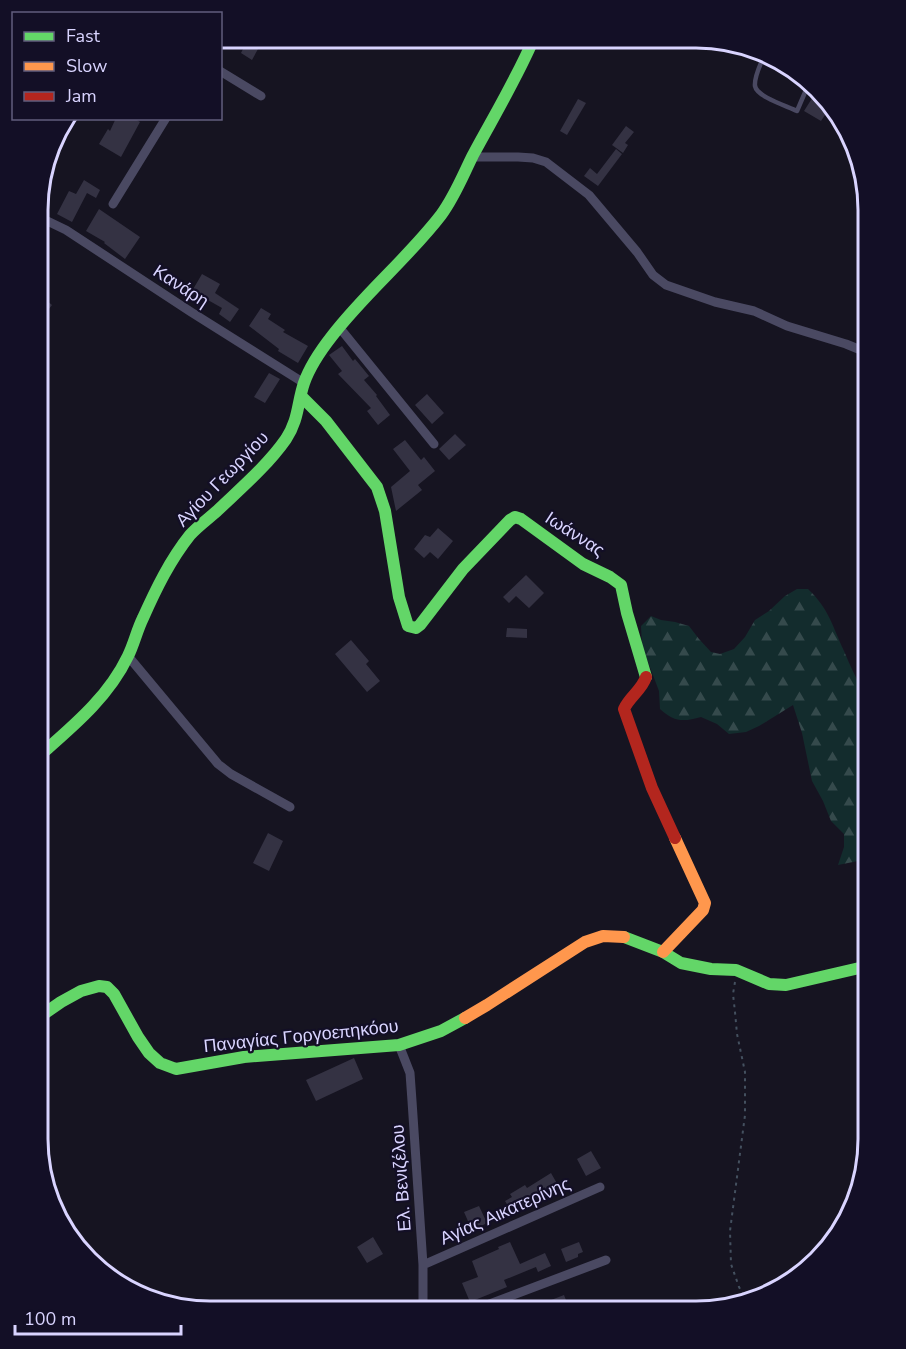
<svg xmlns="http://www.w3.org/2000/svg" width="906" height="1349" font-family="'Nunito Sans',sans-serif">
	<defs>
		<pattern id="forest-firs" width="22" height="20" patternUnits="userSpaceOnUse" patternTransform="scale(1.5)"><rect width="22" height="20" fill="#132c2d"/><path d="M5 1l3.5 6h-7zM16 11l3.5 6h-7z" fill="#354a4c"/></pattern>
	</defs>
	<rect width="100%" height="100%" fill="#161421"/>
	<!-- forest -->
	<path fill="url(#forest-firs)" d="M797,589h11c21,20 24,36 36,62 6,15 13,29 21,43l3,-1v166l-30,6 6,-18v-13l-13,-13 -8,-20 -11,-20 -10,-48 -9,-28 -34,21 -13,6 -17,2 -12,-10 -16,-7c-18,5 -27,5 -41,-8l-1,-18 -17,-45 -1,-20 10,-10 10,4 14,2 14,4 10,13 12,13 9,2 14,-5 11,-12 10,-17 14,-9 16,-15z"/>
	<!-- building -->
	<path fill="#343243" d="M243,38h16l-5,8 4,3 -6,11 -11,-7 2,-4 -5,-3z
		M816,92l13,17 -8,12 -17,-10z
		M578,99l8,4 -19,32 -7,-4z
		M116,118h18l6,4 -19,35 -22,-13 9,-15 2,2z
		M626,126l8,6 -9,11 3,2 -5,8 -11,-8z
		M616,149l6,5 -24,32 -14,-10 6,-8 7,6z
		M84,180l16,10 -4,8 -9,-5 -15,29 -15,-8 12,-23 7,3z
		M99,209l41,28 -15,22 -21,-16 1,-1 -19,-11z
		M202,274l18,10 -5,9 24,16 -9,13 -11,-8 3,-6 -30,-17z
		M39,294l13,11 -13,17z
		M261,308l10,6 -3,5 17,11 -2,2 25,14 -10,17 -20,-12 1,-2 -30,-23z
		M342,346l11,15 2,-2 14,17 -5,4 13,15 -1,1 14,19 -12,10 -11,-14 4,-3 -33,-34 4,-3 -13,-16z
		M269,373l11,6 -15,24 -11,-6z
		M427,394l17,19 -12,11 -17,-19z
		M455,434l11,11 -17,15 -10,-11z
		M405,440l16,20 3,-3 11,14 -17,14 4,5 -26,21 -5,-24 19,-16 -17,-22z
		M438,528l15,13 -15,18 -8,-7 -6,6 -10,-9 11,-14 5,2z
		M526,575l18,18 -15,15 -13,-12 -7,7 -6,-6z
		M507,628l20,1v9l-21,-1z
		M351,640l18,21 -3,3 14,17 -13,11 -32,-38z
		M268,833l15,8 -14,30 -16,-8z
		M354,1058l9,21 -47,22 -10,-21z
		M591,1151l10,17 -15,8 -9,-17z
		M551,1173l8,14 -3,2 2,3 -13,7 -3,-4 -18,11 -4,-3 -10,6 -5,-8 7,-4 -2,-3 15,-9 2,3z
		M479,1206l8,17 -8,4 -3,-2 -5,3 -7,-16z
		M373,1237l10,17 -16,9 -10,-16z
		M510,1242l10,22 25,-11 6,13 -13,6 -2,-5 -32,13 3,7 -37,15 -8,-19 16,-6 -6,-16 27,-12 -1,-2z
		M579,1242l4,10 -5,2v3l-12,5 -5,-13z
		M564,1295l5,13 -8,3h-11l-4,-9z"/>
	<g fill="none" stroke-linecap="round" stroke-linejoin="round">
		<!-- path -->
		<path stroke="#44505f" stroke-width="2" stroke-dasharray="3 4.5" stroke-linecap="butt" d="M735,982l-2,12 2,18 2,22 8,38v43l-15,116 1,33 8,23 8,14"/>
		<!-- lane -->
		<path stroke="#4a4962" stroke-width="4.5" d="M763,58c-3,8 -9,19 -8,28 2,11 32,20 42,25l12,-28"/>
		<!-- street -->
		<path stroke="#4a4962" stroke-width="9" d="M220,71l41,25
			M472,157h46l15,1 13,4 43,33 48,57 16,23 13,10 49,17 39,9 33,15 59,18 22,9
			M113,204l53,-86
			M39,217l27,13 125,82 113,71
			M339,327l95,117
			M128,656l90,108 13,10 59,33
			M399,1045l11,28 2,28 11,164v46
			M423,1265l177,-78
			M471,1311l135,-51"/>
		<!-- fast -->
		<path stroke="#63d668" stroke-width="12" d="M302,397l24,24 51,66 8,24 14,86 9,29 8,2 4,-3 43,-56 47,-49 5,-3 6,2 62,45 27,13 11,8 6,28 19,64
			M38,757c34,-30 70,-59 90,-101 6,-12 9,-26 15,-38 13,-29 27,-58 47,-83 8,-9 18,-16 27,-24 24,-23 50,-45 69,-72 13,-20 11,-35 18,-56 6,-17 17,-33 28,-47 33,-43 76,-78 109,-121 14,-19 22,-40 32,-60 21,-39 44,-77 61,-117
			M624,937l39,15 18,11 30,6 25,1 33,14 17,1 82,-19
			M38,1018l23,-16 20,-11 18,-5 8,1 7,7 24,43 11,16 11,10 16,6 68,-12 155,-12 42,-14 24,-13"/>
		<!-- slow -->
		<path stroke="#ff974d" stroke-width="12" d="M663,952l40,-42 2,-7 -30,-65
			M465,1018l22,-13 98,-63 18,-6 21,1"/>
		<!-- jam -->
		<path stroke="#b3261e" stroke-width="12" d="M646,677c-4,13 -17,20 -22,32l28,79 23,50"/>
	</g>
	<g text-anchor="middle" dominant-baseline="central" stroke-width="4.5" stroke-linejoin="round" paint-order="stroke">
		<!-- street labels -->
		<g font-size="18" fill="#d9d4ff" stroke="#130f26">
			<text transform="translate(181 286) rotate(33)">Κανάρη</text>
			<text transform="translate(222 479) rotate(-46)">Αγίου Γεωργίου</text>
			<text transform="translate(575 534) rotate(33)">Ιωάννας</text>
			<text transform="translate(301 1036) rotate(-6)">Παναγίας Γοργοεπηκόου</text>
			<text transform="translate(401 1178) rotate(-94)">Ελ. Βενιζέλου</text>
			<text transform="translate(505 1211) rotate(-24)">Αγίας Αικατερίνης</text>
		</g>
	</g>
	<!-- crop -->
	<path d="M0 0H906V1349H0ZM210 48H696A162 162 0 0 1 858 210V1139A162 162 0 0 1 696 1301H210A162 162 0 0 1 48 1139V210A162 162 0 0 1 210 48Z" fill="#130f26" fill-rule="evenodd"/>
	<path fill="none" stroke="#d9d4ff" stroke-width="3" d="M210 48H696A162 162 0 0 1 858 210V1139A162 162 0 0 1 696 1301H210A162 162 0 0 1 48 1139V210A162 162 0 0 1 210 48Z"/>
	<!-- legend -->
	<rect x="12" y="12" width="210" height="108" fill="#130f26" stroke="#625e7d" stroke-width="1.5"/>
	<rect x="24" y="32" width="30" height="9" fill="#63d668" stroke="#625e7d" stroke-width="1.5"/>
	<text x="66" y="42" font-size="18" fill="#d9d4ff">Fast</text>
	<rect x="24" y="62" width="30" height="9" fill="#ff974d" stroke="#625e7d" stroke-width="1.5"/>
	<text x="66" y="72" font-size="18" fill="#d9d4ff">Slow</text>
	<rect x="24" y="92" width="30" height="9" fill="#b3261e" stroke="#625e7d" stroke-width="1.5"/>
	<text x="66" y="102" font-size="18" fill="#d9d4ff">Jam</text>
	<!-- scale -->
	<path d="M15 1325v9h166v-9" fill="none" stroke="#d9d4ff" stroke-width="3"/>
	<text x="24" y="1325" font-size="18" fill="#d9d4ff" stroke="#130f26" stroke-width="4.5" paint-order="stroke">100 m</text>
</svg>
